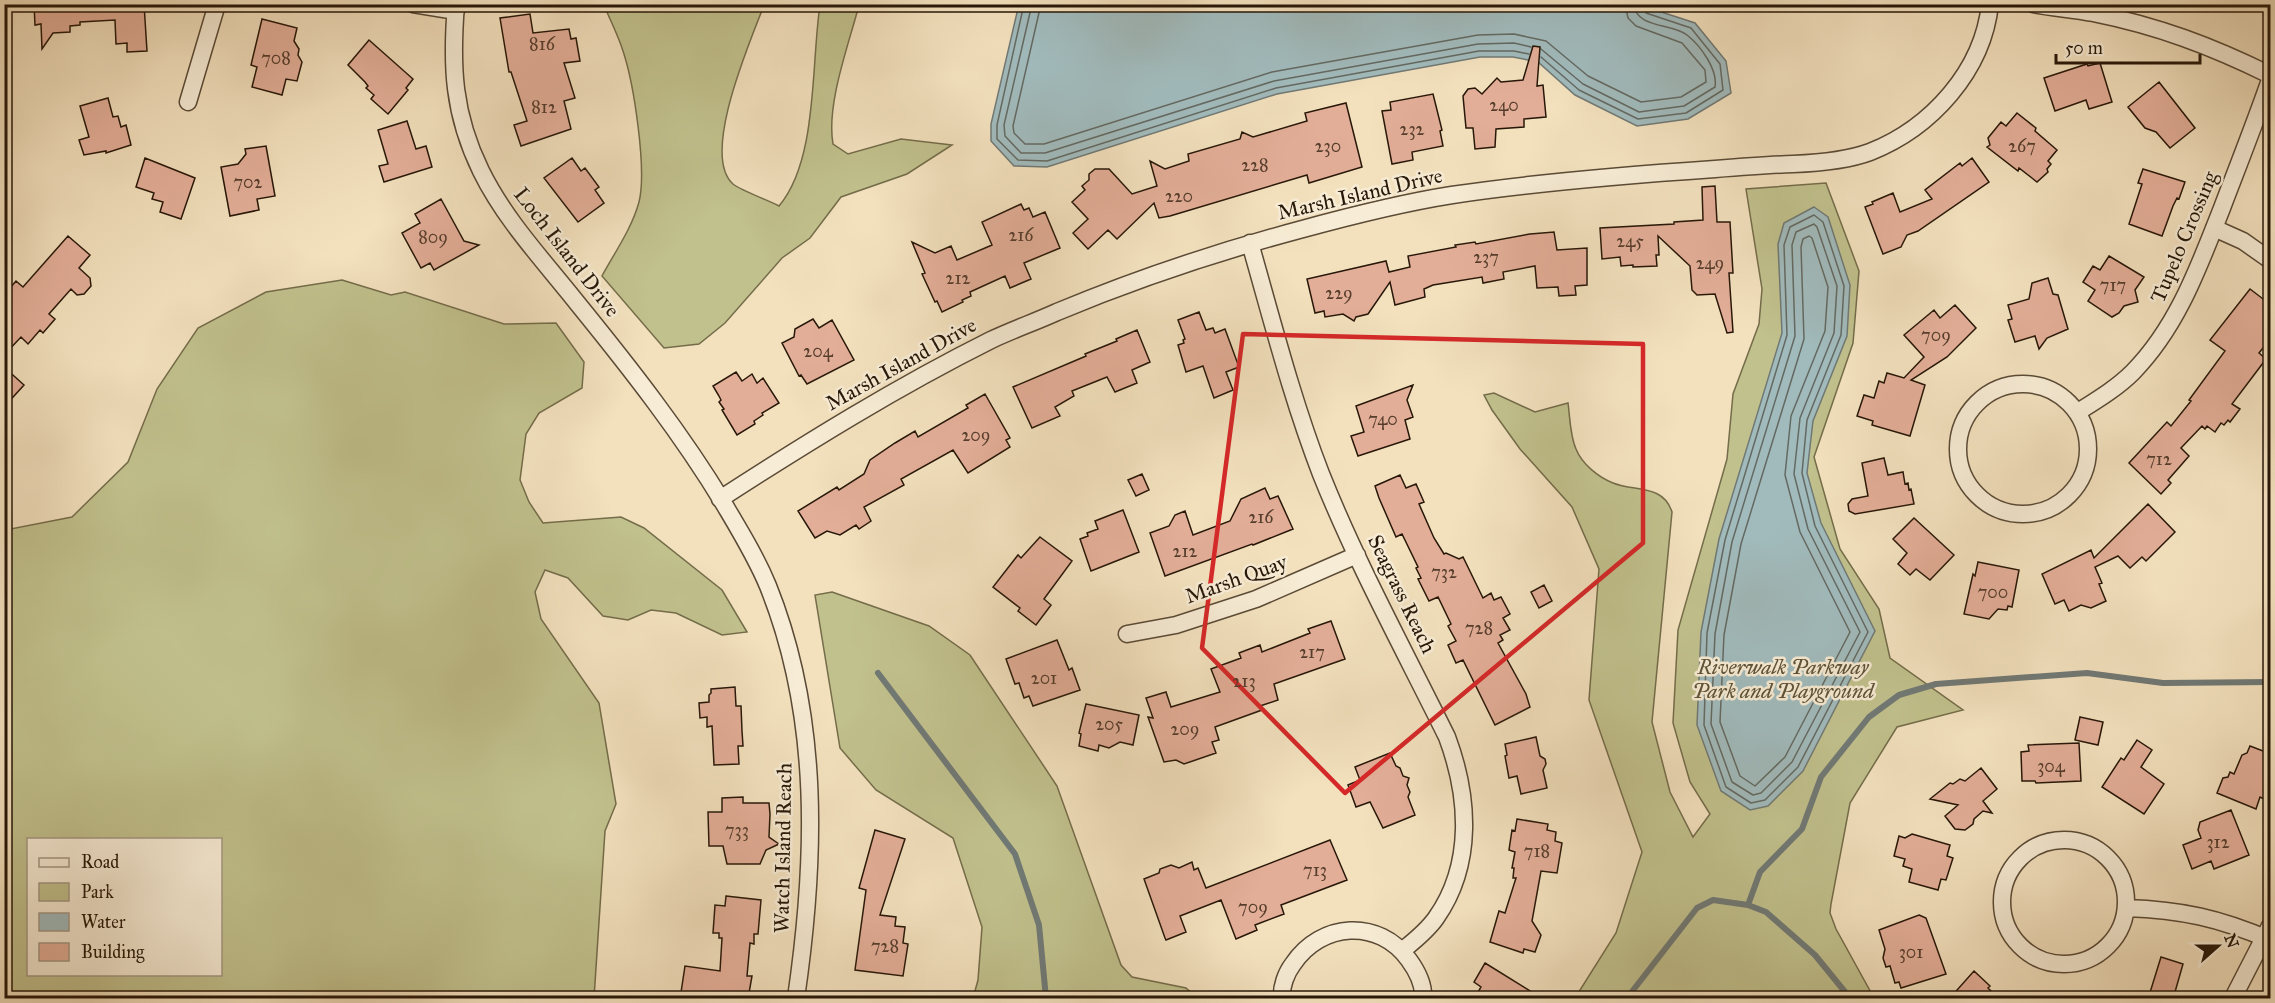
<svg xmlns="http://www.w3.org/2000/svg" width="2275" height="1003" font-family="'IM FELL Great Primer',serif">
	<rect width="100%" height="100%" fill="#f3e1be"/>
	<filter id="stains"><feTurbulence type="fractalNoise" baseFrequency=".00333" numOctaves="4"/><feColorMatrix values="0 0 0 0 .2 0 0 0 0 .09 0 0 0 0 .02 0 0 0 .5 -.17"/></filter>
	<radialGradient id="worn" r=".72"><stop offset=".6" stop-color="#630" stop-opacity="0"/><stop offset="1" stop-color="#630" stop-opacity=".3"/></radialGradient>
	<!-- green -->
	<path fill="#c1c18d" stroke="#746c4a" stroke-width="1.5" fill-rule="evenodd" d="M604,5h160c-13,35 -64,150 -31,179 9,7 35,16 46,22 39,-46 32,-142 41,-201h39c-10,39 -33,99 -26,139l15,10 53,-15 51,6 -45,29 -66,23 -31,41 -28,20 -57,65 -26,21 -35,4 -62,-72c13,-24 30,-48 37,-74 8,-32 -5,-118 -16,-151 -5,-16 -13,-31 -19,-46z
		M1826,183l33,88 -6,72 -39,114 26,92 39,60 11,49 73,52 -66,17 -47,76 -19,101 -1,9 6,16 38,69h-299l41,-65 26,-81 -53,-152 10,-131 -27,-62 -52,-58 -28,-39 -8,-15 10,-2 41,19 33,-9c2,14 2,33 8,46 6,15 22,28 37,34 22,9 50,1 59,29l-20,210 18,70 23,45 17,-23 -20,-32 -17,-59 5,-93 49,-171 6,-65 26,-70 3,-35 -16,-100z
		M342,280l49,15 14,-3 99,32 52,-1 28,39 -2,26 -43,25 -13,21 -6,46 9,22 14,21 78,-6 23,11 78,62 25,42 -25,3 -46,-22 -25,-3 -23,10 -25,-4 -35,-38 -23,-8 -10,22 6,27 58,84 17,101 -11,27 -11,167h-589v-468l67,-13 56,-55 29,-73 41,-61 68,-36zM28,840h192v134h-192z
		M832,592l97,34 41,29 87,131 64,179 11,12 54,11 11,10h-224l5,-18 4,-53 -29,-89 -77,-48 -36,-42 -25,-153z"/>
	<!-- water -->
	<path fill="#a1bbbd" stroke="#707975" stroke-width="1.5" d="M1019,4l621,1 55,18 31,38 5,32 -43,26 -51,7 -62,-31 -37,-33 -25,-5h-33l-203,37 -230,73 -33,-1 -23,-25v-17z
		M1814,207l14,10 22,68 -3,51 -34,85 -6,52 14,50 54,108 -72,140 -35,35 -18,4 -29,-19 -24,-66 4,-93 18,-93 63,-206 -4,-89 6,-21z"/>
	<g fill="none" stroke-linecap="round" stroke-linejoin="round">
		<!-- shore -->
		<path stroke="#646962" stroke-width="1.5" d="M1024,4l-27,121v14l21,21 29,1 229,-73 203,-37h35l15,3
			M1032,4l-28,121 1,11 16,17h24l229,-72 204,-37 36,-1 17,4
			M1041,4l-28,122 1,7 11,11h19l228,-72 206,-37 36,-1 32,7 42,35 53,26 40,-5 25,-15 -1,-12 -23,-27 -46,-17 -8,-8 -3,-14
			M1541,49l42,35 56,28 45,-6 31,-19c3,-17 -14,-41 -28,-52 -15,-12 -51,-6 -53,-31
			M1541,57l38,33 59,29 48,-6 37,-23 -3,-26 -29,-36 -45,-15 -4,-9
			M1814,215l9,7 21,64 -3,49 -34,85 -5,53 13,53 53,106 -70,135 -33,33 -14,3 -25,-16 -22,-62 3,-92 18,-93 62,-205 -3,-90 6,-18z
			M1814,224l3,3 20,59 -3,47 -34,85 -6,56 14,55 52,103 -68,130 -31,31 -8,2 -21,-13 -21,-58 4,-90 17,-92 63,-206 -3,-91 4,-13z
			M1809,236l3,2 16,49 -3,44 -34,85 -6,59 15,57 50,100 -65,125 -30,29 -15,-10 -20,-54 4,-87 17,-91 63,-205 -3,-92 2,-8z"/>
		<!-- stream -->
		<path stroke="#707975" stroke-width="6" d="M878,673l137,181 24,71 7,73
			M1748,905l12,-33 42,-43 19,-52 48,-60 30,-22 37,-11 151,-11 76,10 107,-1
			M1627,998l70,-90 16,-8 35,5 18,7 49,43 35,43"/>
	</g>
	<!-- building -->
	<path fill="#e3ae98" stroke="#271708" stroke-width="1.5" d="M34,4h110l3,47 -20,1v-9l-11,1 -1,-24 -35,2v3l-10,1v6l-17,1 -11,16 -1,-25 -6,1z
		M530,14l3,19 36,-4 2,10 5,-1 4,23 -16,2 11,35 -11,3 7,28 -50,17 -7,-21 13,-4 -16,-49h-2l-9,-54z
		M262,19l35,9 -3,13 5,8 -1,6 4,7 -5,19 -11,-2 -4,16 -30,-8 5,-20 -6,-2z
		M369,40l44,39 -7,9 2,2 -20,24 -17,-15 3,-4 -8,-7 2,-2 -3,-4 -17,-17z
		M1533,46l7,1 -3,39 6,-1 3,32 -22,2v8l-28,2 -1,18 -20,2 -2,-21h-7l-3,-32 5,-7 7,-1 7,6 15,-16 4,4 22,-2z
		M2100,63l12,39 -23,7 -3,-9 -31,11 -11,-33 43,-14 1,2z
		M2159,82l36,46 -25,20 -14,-16 -11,-4 -17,-21z
		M1433,94l9,36 -2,1 3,15 -31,6 1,8 -21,4 -10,-53 9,-1 -1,-8z
		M108,98l5,19 5,-1 3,11 5,-2 5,20 -25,8v-2l-22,4 -5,-15 10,-3 -9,-31z
		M1346,103l16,64 -53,16 -2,-8 -137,41 -11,2 -5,-15 -37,36 -9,-9 -20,19 -15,-16 15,-14 -16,-17 13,-12 -3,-4 7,-6v-6l6,-5h14l23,25 25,-8 -7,-25 15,8 24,-8 -1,-7 52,-15 2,-7 11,5 54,-16 -2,-8z
		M2017,113l19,15 -1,3 22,19 -9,11 3,3 -4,5 1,3 -11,10 -18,-14 -1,3 -31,-24 3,-2 -2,-7 13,-16 5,4z
		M407,121l9,28 10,-3 6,21 -48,15 -5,-16 9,-2 -10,-34z
		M266,146l9,50 -18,3 2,11 -29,6 -9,-49 17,-3 8,-10 -1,-5z
		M145,158l50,20 -14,41 -21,-7 3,-10 -11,-3 2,-6 -18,-6z
		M572,158l9,13 4,-3 14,19 -4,3 9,13 -26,19 -34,-44z
		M1972,158l17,24 -71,49 -11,4 -6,12 -18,7 -18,-47 8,-3 -1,-2 21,-9 7,19 32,-13 -7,-9 35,-27 2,3z
		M2143,169l42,13 -6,17 -2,-1 -4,8 -11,30 -33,-12 13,-40 -4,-1z
		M1715,186l2,36h13l3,51h-4l4,59 -6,1 -12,-39 -18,1 -5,-5 -2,-24 -32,-30 1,19h-3l1,11 -24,1v-2l-12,1 -1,-9 -18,2 -2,-31 74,-4v-2l29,-2 -1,-33z
		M441,199l23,42 15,4 -45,25 -4,-7 -9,5 -19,-35 18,-10 -5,-9z
		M1021,204l3,6 5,-2 4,9 12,-5 15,36 -36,15 7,16 -21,9 -5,-12 -35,16 1,4 -9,4 1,2 -21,10 -5,-11 -2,1 -13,-28 3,-1 -13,-31 23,11 16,-7 6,14 35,-15 -10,-23z
		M1554,232l3,18 30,-2v37l-12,1 1,9 -17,1 -1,-9 -21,1 -2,-22 -32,6 1,7 -21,4 -1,-6 -49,8 -9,4 1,8 -30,8 -5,-23 -22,32 -12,3 -2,4 -11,-7 -18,3 -1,-6 -9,2 -8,-34 79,-18 3,11 21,-5 -2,-11 48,-9 -1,-2 20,-3 1,2 54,-10z
		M68,236l22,19 -11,13 11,10 1,8 -7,8 -7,1 -6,-6 -22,25 6,5 -12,14 -3,-3 -12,14 -7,-7 -17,18v-60l12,-14 7,6z
		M2109,256l35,21 -9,13 3,12 -14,4 -5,7 -7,4 -24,-16 7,-11 -12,-8 10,-16 7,4z
		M2048,278l5,16 5,1 10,34 -21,9 -8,11 -4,-13 -20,6 -7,-22 4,-1 -4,-14 21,-6 3,-16z
		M2250,289l21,16v33l-12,15 7,6 -34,45 8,5 -10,13 -2,-2 -4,5 -3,-2 -6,9 -8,-6 -2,3 -3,-3 -21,22 8,8 -21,24 3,3 -10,11 -32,-31 38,-41 4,4 20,-25 -2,-1 36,-49 -15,-11z
		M1955,305l21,23 -29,29 -36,23 14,5 -15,51 -38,-11 1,-4 -16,-5 7,-21 10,3 5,-17 5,2 3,-10 17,5 20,-21 -20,-22 30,-25 6,8z
		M1199,312l7,18 7,-2 2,5 10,-4 14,38 -13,5 7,18 -19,8 -11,-32 -17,6 -8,-27 6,-2 -1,-3 2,-1 -7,-19z
		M813,319l6,9 13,-8 22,40 -47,24 -6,-9 -2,1 -17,-33 12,-6 1,-8z
		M1137,330l13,32 -18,8 5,13 -22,9 -8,-15 -35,14 2,5 -19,11 5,9 -28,12 -19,-41 73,-31 -1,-2 32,-13 -1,-2z
		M4,367l20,18 -20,22z
		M736,372l6,9 10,-7 5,9 6,-5 16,25 -17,10 1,2 -9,6 1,3 -18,11 -15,-25 2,-1 -5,-7 2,-2 -2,-4 -6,-10z
		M1413,385l-6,15 6,17 -8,3 5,19 -52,17 -7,-20 13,-4 -8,-26z
		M985,394l25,44 -4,2 4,7 -42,26 -15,-23 -52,29 3,6 -40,22 7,14 -12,8 -3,-4 -16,10 -13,-4 -12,7 -17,-27 39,-24 2,3 25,-16 6,-14 25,-17 20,-12 3,6 50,-29 -2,-3z
		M1884,458l4,17 15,-3 2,12 3,-1 1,7 2,-1 3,15 -59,10 -6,-3 -1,-7 4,-5 16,-3 -6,-33z
		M1142,474l7,16 -13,6 -8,-16z
		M1400,475l6,13 10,-4 8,18 -5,2 15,34 10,16 2,-1 13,6 4,-2 20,41 8,-5 3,7 7,-3 9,17 -7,4 7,12 -10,5 3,5 -5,3 28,51 4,13 -35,18 -32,-65 -7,3 -8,-18 8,-4 -8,-15 3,-2 -13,-27 -9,4 -11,-22 3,-1 -5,-10 2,-1 -16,-33 -6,3 -17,-39 -4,-12z
		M1265,488l5,11 8,-3 15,33 -40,16 -1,-1 -87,32 -15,-43 19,-7 6,-11 10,-4 8,24 37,-14 11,-22z
		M2148,504l27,28 -29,29 -4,-4 -12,11 -12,-12 -23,11 7,16 -3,1 7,17 -15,7 -10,-3 -12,6 -5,-11 -9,4 -13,-30 49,-24 3,8z
		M1123,510l16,42 -48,19 -11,-32 8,-3 -1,-3 11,-4 -3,-8z
		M1914,518l40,37 -24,25 -14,-11 -6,6 -12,-11 9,-11 -14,-14z
		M1040,537l32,24 -28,38 7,6 -15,20 -18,-14 2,-3 -27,-21 25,-32 3,3z
		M1978,562l41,8 -7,37 -4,-1 -1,4 -9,-1 -9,10 -25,-5 9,-40 2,2z
		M1544,585l8,16 -13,7 -8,-16z
		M1331,621l14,38 -71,25 4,16 -18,6 2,4 -47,17 4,13 -7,2 4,11 -32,11 -8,-4 -12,2 -16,-45 5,1 -7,-20 20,-6 5,15 49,-15 -9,-23 30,-11 -2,-5 21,-8 2,7 48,-19 -2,-4z
		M1057,640l12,30 3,-2 8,22 -47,16 -4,-10 -5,2 -5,-15 -4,1 -9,-25z
		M735,687l1,19h5l1,25 1,15h-5l1,18 -25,1 -2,-39 -5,1v-10l-7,1 -1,-15 10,-1v-7l2,-2v-4z
		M1086,704l53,11 -6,30 -13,-3 -11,6 -10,-3 -1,6 -19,-5 2,-12 -2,-1z
		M2080,717l23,5 -5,23 -23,-5z
		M1536,737l4,19 5,3 1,5 -3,6 4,18 -26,6 -4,-18 -8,2 -4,-22 2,-1 -2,-11z
		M2137,740l15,10 -11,17 23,17 -20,30 -42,-27 19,-29 3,2z
		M2079,743l2,38 -45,2 -1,-2h-13l-1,-29 8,-1 -1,-6z
		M2250,746l21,8v30l-7,15 -4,-2 -4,12 -39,-16 6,-15 5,-1 2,-5 4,2 8,-19 5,-2z
		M1390,753l6,13 4,2 3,8 6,2 -2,7 3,7 -2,5 7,18 -32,13 -13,-26 -14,5 -8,-22 12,-5 -5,-13z
		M1981,768l16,21 -14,12 9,12 -9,-2 -9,8 -1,5 -8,6 -10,-1 -10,-13 13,-11 -28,-6 20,-16 3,1 7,-5 5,2z
		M743,797v6h26l1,11 -1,23 10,7 -13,6 -6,14h-33l-4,-18h-14l-1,-34h14v-14z
		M2231,810l18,45 -35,14 -3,-8 -19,8 -9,-24 18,-7 -3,-8 2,-8z
		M1517,819l31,5 -1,6 9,2 -1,9 7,2 -5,30 -16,-2 -9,50 9,14 -6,17 -11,-3 -1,4 -33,-11 9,-31 6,2 11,-35h-3l1,-10h-2l3,-16 -6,-2 3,-20 3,1z
		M875,830l30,9 -25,76 16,2 -1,9 10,1 -2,16 5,1 -5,32 -48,-6 11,-80 -7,-2z
		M1912,834l38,11 -3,11 6,2 -7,22 -5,-1 -3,11 -29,-8 3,-13 -9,-3 2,-7 -11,-3 5,-20 6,2z
		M1330,840l17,40 -66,25 3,9 -29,11 2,5 -21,9 -15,-39 -41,16 6,16 -20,8 -1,-2 -21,-59 15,-6 1,-4 11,-4 8,3 13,-6 2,8 4,-2 8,20z
		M726,896l35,4 -3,34h-4v10l-4,-1 -3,33h5l-4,23h-68l5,-33 35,5 2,-33h-3v-5h-6l2,-28 10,1z
		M1919,915l7,3 20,56 -45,14 -2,-6 -4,1 -5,-17 -4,1 -3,-9 2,-9 -6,-19z
		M2161,957l22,7 -10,35h-25z
		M1485,963l58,36h-69l7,-12 -7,-5z
		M1974,971l16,15 -2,2 11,11h-50z"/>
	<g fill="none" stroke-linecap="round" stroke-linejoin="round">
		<!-- minor casing -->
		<g stroke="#5a4a36" stroke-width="19">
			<path id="minor" d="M413,4l43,7
				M456,4c-5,62 -3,110 25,167 24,49 63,90 97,133 52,64 103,129 146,200 16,27 32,53 44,82 53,132 48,275 28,412
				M2033,4c20,4 40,5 60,9 65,13 118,33 177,62
				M188,102l29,-98
				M2214,228l29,13 27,19
				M1250,243c22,77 42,156 71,231 36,90 83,176 126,263 22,59 27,127 -11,181 -9,13 -22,23 -33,32
				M1958 449a65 65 0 1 1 130 0a65 65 0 1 1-130 0Z
				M2078,412c19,-12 39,-24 55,-40 45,-46 66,-106 89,-164 16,-42 33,-85 48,-128
				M720,499c88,-57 177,-112 271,-159 21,-10 44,-18 66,-28 79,-33 160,-60 242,-82 51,-14 102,-27 153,-35 87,-13 175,-20 263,-26 26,-2 52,-4 78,-5 25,-1 53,-3 77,-12 61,-24 113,-81 120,-148
				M1127,634l49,-9 80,-26 101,-44
				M2002 902a62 62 0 1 1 124 0a62 62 0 1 1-124 0Z
				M2126,908c56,2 93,10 144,32
				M1282,998c-1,-11 4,-25 11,-34 28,-42 86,-46 116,-4 8,11 15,25 14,38
				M2233,998l37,-72"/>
		</g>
		<!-- minor -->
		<use href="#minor" stroke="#f7ecd5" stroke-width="16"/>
	</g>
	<!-- marked area -->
	<path fill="none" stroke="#d62828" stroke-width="4.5" stroke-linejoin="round" d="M1243,334l400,10v199l-298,250 -143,-145z"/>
	<g text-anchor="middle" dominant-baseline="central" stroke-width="5" stroke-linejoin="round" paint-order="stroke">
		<!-- number labels -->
		<g font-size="18" fill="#563d2c">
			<text x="542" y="44">816</text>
			<text x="276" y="58">708</text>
			<text x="1504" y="105">240</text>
			<text x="544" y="107">812</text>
			<text x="1412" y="129">232</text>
			<text x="1328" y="146">230</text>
			<text x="2022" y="146">267</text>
			<text x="1255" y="165">228</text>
			<text x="248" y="182">702</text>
			<text x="1179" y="196">220</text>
			<text x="1021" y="235">216</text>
			<text x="433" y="237">809</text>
			<text x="1630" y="241">245</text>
			<text x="1486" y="257">237</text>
			<text x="1710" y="263">249</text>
			<text x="958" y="278">212</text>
			<text x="2113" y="285">717</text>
			<text x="1339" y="293">229</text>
			<text x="1936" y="335">709</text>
			<text x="818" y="351">204</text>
			<text x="1383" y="419">740</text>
			<text x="976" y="435">209</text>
			<text x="2159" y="459">712</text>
			<text x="1261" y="517">216</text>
			<text x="1185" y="551">212</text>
			<text x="1444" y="572">732</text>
			<text x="1993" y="592">700</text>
			<text x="1479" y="628">728</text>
			<text x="1312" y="652">217</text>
			<text x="1044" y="678">201</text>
			<text x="1244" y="681">213</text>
			<text x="1109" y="724">205</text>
			<text x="1185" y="729">209</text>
			<text x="2051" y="766">304</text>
			<text x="737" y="830">733</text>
			<text x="2218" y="842">312</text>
			<text x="1537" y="851">718</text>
			<text x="1315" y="870">713</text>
			<text x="1253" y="907">709</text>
			<text x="885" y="946">728</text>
			<text x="1911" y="952">301</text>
		</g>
		<!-- street labels -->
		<g font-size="21" fill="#271708" stroke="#f7ecd5">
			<text transform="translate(1360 194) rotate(-13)">Marsh Island Drive</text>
			<text transform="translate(2184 237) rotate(-67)">Tupelo Crossing</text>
			<text transform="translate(567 252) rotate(52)">Loch Island Drive</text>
			<text transform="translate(901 364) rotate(-29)">Marsh Island Drive</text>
			<text transform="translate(1236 579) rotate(-20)">Marsh Quay</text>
			<text transform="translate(1402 594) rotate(64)">Seagrass Reach</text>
			<text transform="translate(783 848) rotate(-89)">Watch Island Reach</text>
		</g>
		<!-- park labels -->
		<g font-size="21" font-style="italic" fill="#5d5237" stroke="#f7ecd5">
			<text x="1783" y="667">Riverwalk Parkway<tspan x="1783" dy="24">Park and Playground</tspan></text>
		</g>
	</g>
	<!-- margin -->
	<rect width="2275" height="1003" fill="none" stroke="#f3e1be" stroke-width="24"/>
	<rect x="6" y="6" width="2263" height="991" fill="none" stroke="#271708" stroke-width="3"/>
	<rect x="12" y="12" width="2251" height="979" fill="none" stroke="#271708" stroke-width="1.5"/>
	<!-- legend -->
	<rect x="27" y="838" width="195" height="138" fill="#f7ecd5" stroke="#a49783" stroke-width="1.5"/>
	<rect x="39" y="858" width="30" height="9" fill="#f7ecd5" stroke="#a49783" stroke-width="1.5"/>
	<text x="81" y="868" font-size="18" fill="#271708">Road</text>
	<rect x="39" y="883" width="30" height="18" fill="#c1c18d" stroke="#a49783" stroke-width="1.5"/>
	<text x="81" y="898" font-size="18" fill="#271708">Park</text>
	<rect x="39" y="913" width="30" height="18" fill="#a1bbbd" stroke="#a49783" stroke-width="1.5"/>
	<text x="81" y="928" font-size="18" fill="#271708">Water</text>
	<rect x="39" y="943" width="30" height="18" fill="#e3ae98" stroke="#a49783" stroke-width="1.5"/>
	<text x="81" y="958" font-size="18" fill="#271708">Building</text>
	<!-- north arrow -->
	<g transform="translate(2218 946) rotate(69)" stroke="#f7ecd5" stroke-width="4.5" paint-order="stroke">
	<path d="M0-4.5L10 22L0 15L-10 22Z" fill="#271708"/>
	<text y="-9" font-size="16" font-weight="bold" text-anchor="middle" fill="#271708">N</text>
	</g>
	<!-- scale -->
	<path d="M2056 54v9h144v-9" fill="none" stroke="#271708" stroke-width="3"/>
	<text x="2065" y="54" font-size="18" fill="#271708" stroke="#f7ecd5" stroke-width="4.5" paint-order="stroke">50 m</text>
	<rect width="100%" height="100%" filter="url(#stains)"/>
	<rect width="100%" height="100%" fill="url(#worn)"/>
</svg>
